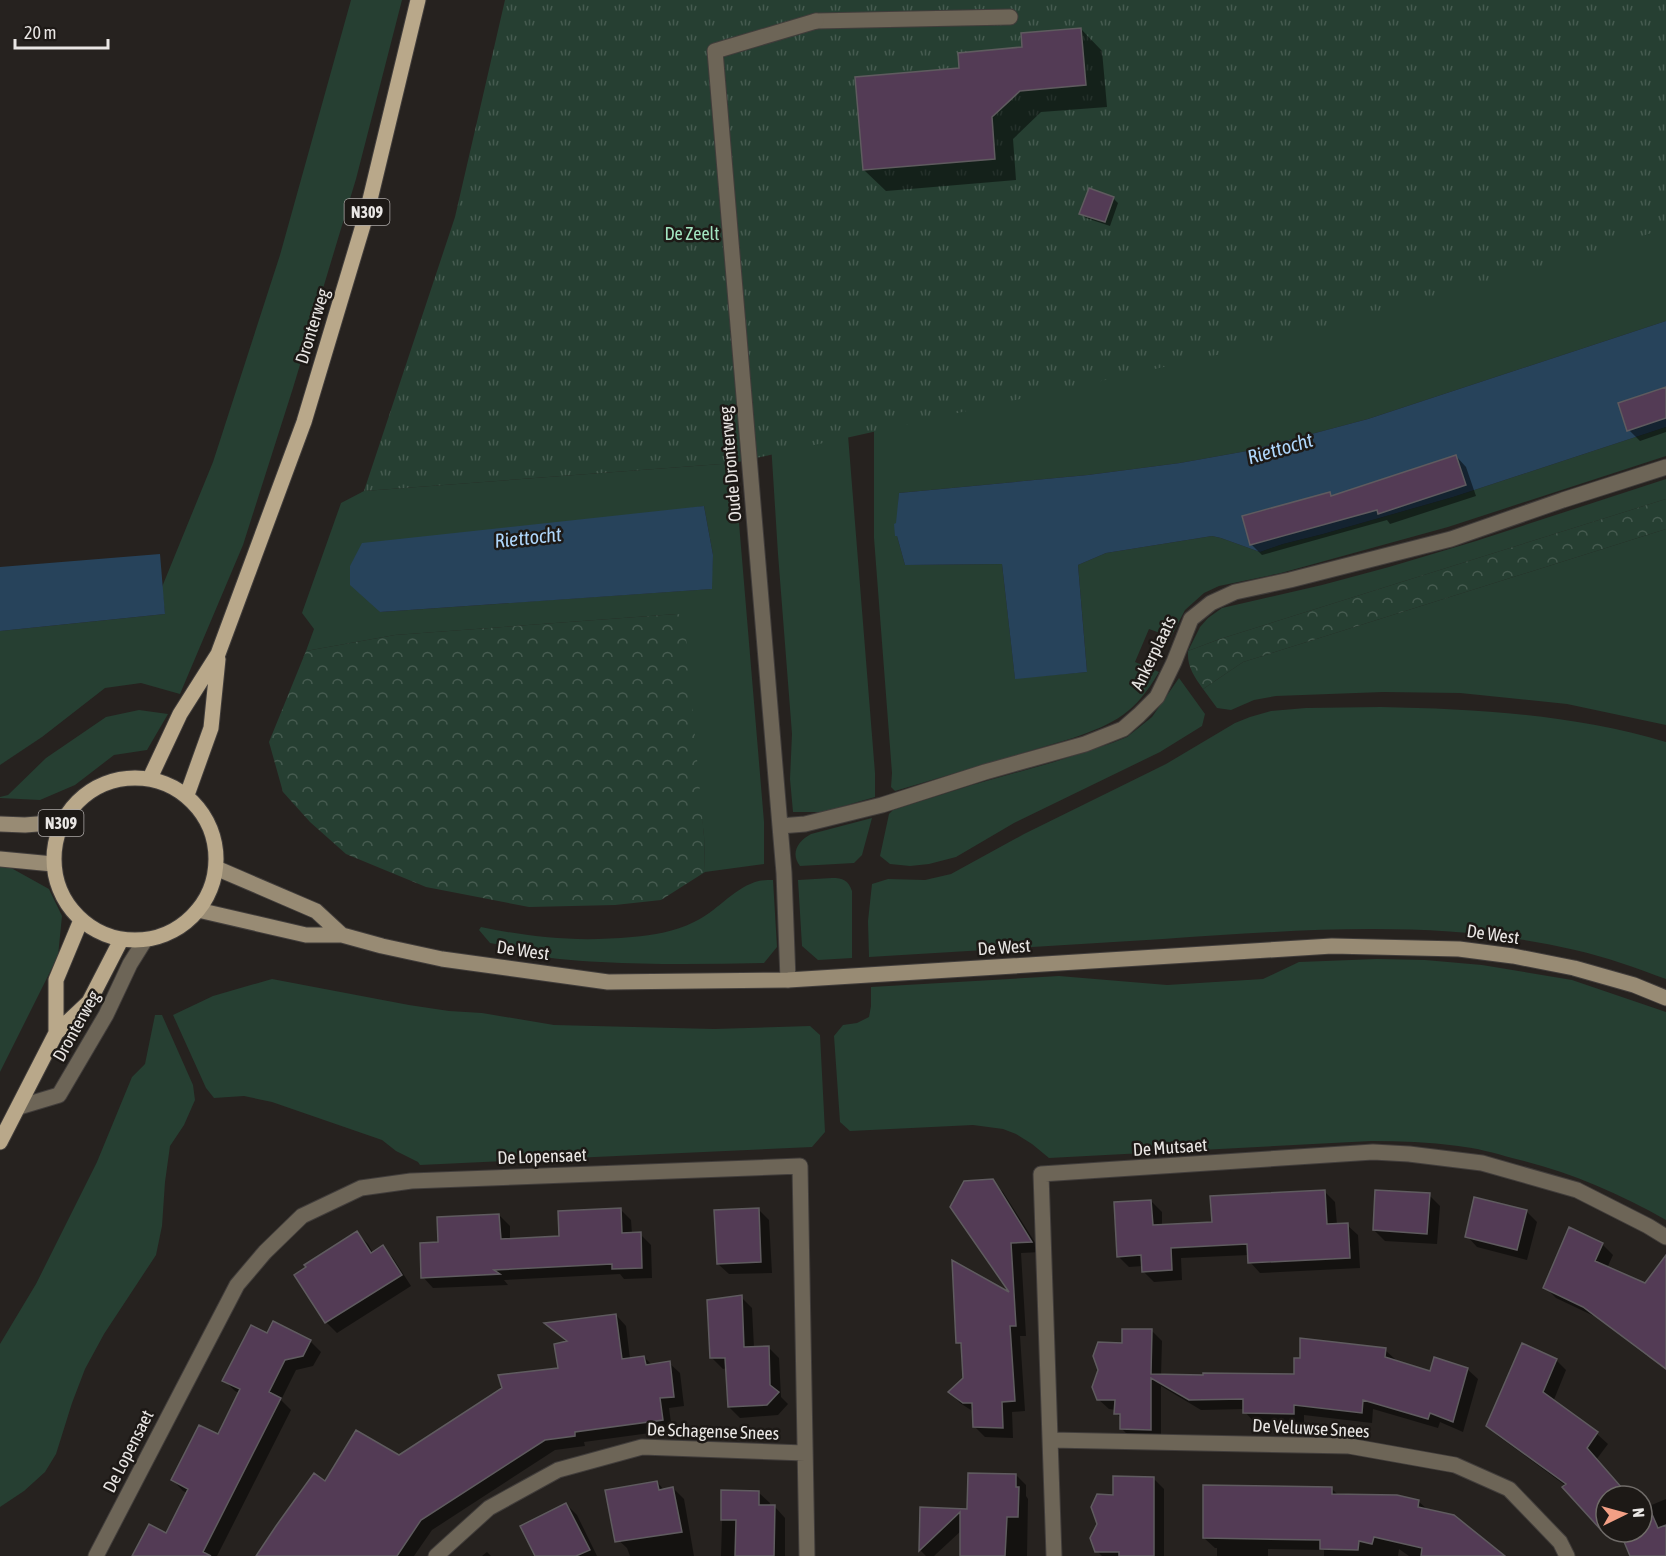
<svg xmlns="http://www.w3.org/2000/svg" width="1666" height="1556" font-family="'Asap Condensed',sans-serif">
	<defs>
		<pattern id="forest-crowns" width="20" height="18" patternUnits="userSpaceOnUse" patternTransform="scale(1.5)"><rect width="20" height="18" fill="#263f32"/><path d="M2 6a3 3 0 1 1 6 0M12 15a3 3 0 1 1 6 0" fill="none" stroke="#465b50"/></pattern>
		<pattern id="park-tufts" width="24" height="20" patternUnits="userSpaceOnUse" patternTransform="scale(1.5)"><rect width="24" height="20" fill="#263f32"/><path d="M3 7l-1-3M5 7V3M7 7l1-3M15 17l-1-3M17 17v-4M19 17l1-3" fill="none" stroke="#465b50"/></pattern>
	</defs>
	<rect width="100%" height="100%" fill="#26221f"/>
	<!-- grass -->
	<path fill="#263f32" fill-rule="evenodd" d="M351,0h51l-46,179 -63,209 -50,157 -63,149 -39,-11 -36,5 -63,49 -42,28v-134l165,-17 -3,-27 51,-125 67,-207z
		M747,64l97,321 31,388v24l-52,15h-30l-3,-33 2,-45 -14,-180z
		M1666,186v135l-298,98 -121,32 -67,12 -92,12 -189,18 -2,43 8,29 97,-1 13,114 72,-6 -9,-107 28,-12 106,-17 9,2 39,14 23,-8 40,-10 130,-37 213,-70v29l-218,71 -167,46 -62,13 -15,7 -19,17 -14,27 -22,-8 -14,33 24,10c-24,41 -43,51 -86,66l-178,53 -4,-4 1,-14 -18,-235v-157z
		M734,463l30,359v42l-59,8 -1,-36 -27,-222 -282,21 -89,16 8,-22 -12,-16 39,-110 23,-12zM704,506l9,49 -2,34 -331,23 -30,-39v-7z
		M1666,479v20l-446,140 -32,12 12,-24 8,-9 14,-10 100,-23 67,-18 87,-26z
		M1666,529v196l-99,-21 -107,-11 -77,-1 -107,4 -22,4 -23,10 -14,-2 -14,-19 40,-27z
		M1179,678l26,36 -3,12 -42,26 -146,71 -58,34 -27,7 -19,2 -20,-2 -10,-8 9,-42 4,-4 79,-25 82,-23 58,-19 15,-6 25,-20z
		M1381,707c96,2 192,7 285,35v237c-30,-11 -60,-22 -91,-29 -134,-32 -276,-20 -412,-11 -98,6 -196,12 -294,18l-1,-36 4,-37 16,-5 37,1 26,-6 73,-40 142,-70 69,-41 15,-6 21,-6 35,-3z
		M139,710l29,4 -21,36 -33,5 -39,30 -35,15 -40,-2v-1l8,-2 38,-37 60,-41z
		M872,818l-10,37 -8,8 -54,3c-10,-13 -2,-25 11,-32z
		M0,863l4,1 45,25 13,27 -4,40 -58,116z
		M832,878c11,0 16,2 20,13v67l-34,2 -16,-14 -4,-66z
		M773,880l4,67 -13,16c-54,1 -109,2 -163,-1 -29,-1 -59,-5 -88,-9l-6,-7 -17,-3 -11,-13 2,-3c53,11 97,15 151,10 22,-2 42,-5 62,-15 22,-10 38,-32 61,-40 6,-2 12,-2 18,-2z
		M1377,959l48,1 57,5 90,15 94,32v208c-49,-28 -99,-49 -154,-62 -17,-5 -36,-10 -54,-12 -29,-4 -58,-5 -87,-5l-322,17 -17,-14 -16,-10 -13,-5 -30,-4 -123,6 -10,-9 -6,-86 9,-11 14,-2 12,-6 2,-11v-19l188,-11 108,9 96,-6 36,-17z
		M272,979l137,26 40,6 33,2 72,12 160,4 96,-3 10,9 5,97 -13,15 -392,18 -2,-3 -22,-11 -14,-11 -110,-38 -28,-6 -30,2 -8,-10 -33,-73 40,-19z
		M155,1015h7l31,70 2,15 -11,25 -14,21 -5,36 -3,44 -6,29 -52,79 -19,35 -13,34 -16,51 -11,18 -21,19 -24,16v-163l36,-60 61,-122 35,-85 13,-13z"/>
	<!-- forest -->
	<path fill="url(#forest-crowns)" d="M1666,499v30l-423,133 -40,27c-9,-13 -16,-22 -15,-38l32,-12z
		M677,614l7,1 20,221 1,36 -44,28 -46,5 -86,2 -103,-20 -80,-33 -36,-32 -27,-30 -14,-50 37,-91 89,-16z"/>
	<!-- park -->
	<path fill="url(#park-tufts)" d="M505,0h1161v228l-56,19 -366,102 -510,114 -370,28 91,-274z"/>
	<!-- water -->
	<path fill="#27435b" d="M1666,321v106l-213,70 -130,37 -40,10 -23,8 -39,-14 -9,-2 -106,17 -28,12 9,107 -72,7 -13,-115 -97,1 -8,-29h-2l-1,-12 2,-1 3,-30 189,-18 92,-12 67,-12 121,-32z
		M704,506l9,49 -1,34 -332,23 -30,-27v-19l12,-23z
		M160,554l5,60 -165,17v-64z"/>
	<!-- shadow -->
	<path fill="#0007" d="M1081,29l21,22 5,56 -66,5 -28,27 3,41 -130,11 -22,-21 97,-100z
		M1113,198l5,5 -8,23 -24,-8 -5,-5z
		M1666,389v43l-26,9 -11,-11z
		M1456,456l10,11 10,29 -86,28 -3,-4 -125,35 -11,-11 79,-50 2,3z
		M992,1181l11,11 38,60 -20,1 5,83h-6l5,75 -13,1 1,26 -28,-1 -11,-11v-14l-14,-9 -10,-11 15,-14 -2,-30 -5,-6 56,-45z
		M1325,1192l10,10 2,23h10l11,10 2,33 -100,5 -10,-11 -1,-7 -68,3 1,22 -28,2 -11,-11v-5l-14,1 -11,-11 33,-55 11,11v14l51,-3z
		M1429,1195l11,11 -3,38 -52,-3 -11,-11z
		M620,1209l11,11 1,14h8l11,11 1,33 -28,1 -4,-5 -116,6 4,5 -75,3 -10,-11 17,-33 59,-29 11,11v14l51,-2z
		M758,1209l11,11 3,53 -43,1 -11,-10z
		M1526,1211l11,11 -10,38 -50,-13 -10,-11z
		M357,1233l11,11 5,9 10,-6 10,11 18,28 -74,47 -11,-11 -30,-47z
		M1602,1244l11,11 -6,13 38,17 21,-7v53l-19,25 -51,-39 -40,-19 -11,-11z
		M741,1297l11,11 2,40 14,-1 11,11 2,39 7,7 -10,11 -38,3 -11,-11 -2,-39 -4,1 -11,-11z
		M616,1315l10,11 4,33 14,-2 8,8 17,-2 11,10 4,33 -15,2 3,22 -88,12 1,4 -30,4 -123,80 -18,26h-156l68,-73 73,-27 160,-87 9,-27 -20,-18z
		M1152,1331l10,10 -1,35h134l90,-26 11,10v2l35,11 36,-4 11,10 -15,53 -23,-10 -2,6 -65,-19 -1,14 -68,-8v9l-49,-1 -10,-11v-3l-44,1 -40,-24v54l-29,-1 -10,-10v-10l-6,-6v-3l-7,-1 -11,-10 26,-55z
		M268,1335l42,6 11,11 -8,14 -17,4 -15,30 10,10 -74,146h-83l32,-21 22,-42 -5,-2 -10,-11 45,-44 21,-43 -4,-2 -11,-11z
		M1556,1360l10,10 -13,32 44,32 11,10 -12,16 10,36v36h13l-7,7 -10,-11 -36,-42 -68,-50 -10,-10z
		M1016,1475l10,10v11l2,3 -1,57h-66l1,-26 -28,26h-8l-6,-6 1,-42 47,2z
		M1153,1478l11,11v67h-62l-5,-5 17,-55z
		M657,1482l7,8 9,-2 11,11 10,57h-64l-3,-8 -11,-10z
		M1331,1488l8,8 79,5 10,9 75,46h-94l-10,-7 -1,7h-74v-6l-56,-1v7h-51v-8h-2l-11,-10z
		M723,1492l36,1 11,10 -1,4h6l10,11v38h-64z
		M1666,1499v57h-34l-10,-24h20v-23z
		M566,1504l11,11 20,41h-60z
		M487,1552l4,4h-9z"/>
	<!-- building -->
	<path fill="#533b55" stroke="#5f5b5f" stroke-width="1.5" d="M1081,28l5,57 -66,6 -28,26 3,42 -132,11 -8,-93 104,-9 -1,-15 64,-6 -1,-14z
		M1089,188l25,9 -9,25 -26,-8z
		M1666,387v31l-39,13 -9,-28z
		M1456,455l10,30 -88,29 -1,-4 -127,35 -8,-29 88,-24 1,4z
		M993,1179l39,63 -21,1 5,83h-6l5,75 -13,1 1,26 -30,-1 -1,-24h-9l-15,-11 15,-14 -2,-35h-5l-4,-83 57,32 -59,-85 14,-26z
		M1325,1190l2,34 21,-1 2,35 -102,5 -1,-19 -76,4 1,22 -30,2 -1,-17 -24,2 -3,-55 37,-2 2,25 59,-3 -2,-26z
		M1375,1190l55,3 -3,41 -54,-4z
		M1474,1197l53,13 -10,40 -52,-13z
		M621,1208l1,25 19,-1 1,36 -30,1v-5l-118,6 6,4 -79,4 -1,-35 18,-1 -1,-25 62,-3 2,25 58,-3 -1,-25z
		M759,1208l2,54 -44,2 -3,-54z
		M1569,1227l34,16 -8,18 50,22 21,-28v114l-83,-62 -40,-19z
		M357,1231l14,22 12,-8 19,30 -77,48 -31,-48 12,-8 -2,-2z
		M742,1295l2,52 25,-1 1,39 9,7 -12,13 -39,2 -3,-49h-15l-3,-58z
		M616,1314l6,45 22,-3 2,9 24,-4 4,36 -14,1 3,22 -88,12v4l-30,4 -124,80 -24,36h-141l20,-30 38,-53 11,8 31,-51 43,25 103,-67 -4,-13 60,-7 -4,-24 13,-3 -23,-18z
		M273,1321l38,19 -8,16 -18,4 -16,32 12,6 -78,154 8,4h-79l17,-32 17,9 22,-44 -17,-9 28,-55 19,9 22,-45 -18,-8 29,-56 16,8z
		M1122,1329h30l-1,45 52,1v-2l91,1v-16h6v-20l86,10 -1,9 45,14 4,-14 34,11 -15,54 -23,-9 -2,6 -65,-19 -1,13 -68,-8v9l-51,-1v-14l-54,1 -38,-22v52l-31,-1v-15h-6l1,-14h-18l-5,-13 6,-17 -5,-14 5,-14 24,1z
		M1522,1343l35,16 -14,33 55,40 -11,16 42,48h-23v29l-5,5 -39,-43 4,-3 -80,-58z
		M968,1473l48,1v13h3l-1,30h-11l-2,39h-45v-44l-41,39 1,-44 47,2z
		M1113,1476l41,1v79h-35v-4h-24l-5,-14 7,-14 -6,-17 6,-13 16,1z
		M657,1481l2,9 14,-3 9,45 -67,10 -10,-52z
		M1203,1485l129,2v7l65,1 22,5 -1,7 36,8 51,41h-84l1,-8 -48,-11 -2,7 -13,-3 -1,9 -38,-1v-9l-117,-2z
		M721,1490l38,1v14h16l-1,51h-39l1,-36h-15z
		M566,1503l24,47 -14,6h-41l-15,-30z
		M1648,1505l10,23 8,-3v31h-36l-10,-24h22v-25z"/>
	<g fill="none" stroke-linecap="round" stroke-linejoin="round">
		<!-- lane casing -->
		<g stroke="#413d3b" stroke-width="17">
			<path id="lane" d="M816,21l194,-4
				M19,1107l40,-12 47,-80 24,-51 15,-24"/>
		</g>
		<!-- street casing -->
		<g stroke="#413d3b" stroke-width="17">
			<path id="street" d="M780,826l25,-2 77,-19 103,-33 100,-28 38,-15 16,-14 18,-18 17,-35 17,-43 20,-16 24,-11 55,-12 161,-41 112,-39 103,-33
				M788,980l-4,-107 -4,-47 -65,-775 101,-30
				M1051,1440l298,6 106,19 54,24 51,53 7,14
				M96,1556l141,-271 28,-33 37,-36 59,-28 50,-7 389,-15 7,390
				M436,1556l53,-48 69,-38 84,-23 163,6
				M1054,1556l-13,-382 332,-22 36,2 73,9 95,27 71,36 18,11"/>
		</g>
		<!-- secondary casing -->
		<g stroke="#413d3b" stroke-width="17">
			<path id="secondary" d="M0,824l25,1 37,-3
				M0,859l53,5
				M216,868l100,43 26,24
				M198,910l108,25h36l40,11 60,13 166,23 180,-2 544,-34 127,3 54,7 61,12 60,17 32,13"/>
		</g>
		<!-- primary casing -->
		<g stroke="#413d3b" stroke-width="17">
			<path id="primary" d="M54 859a81 81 0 1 1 162 0a81 81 0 1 1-162 0Z
				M150,778l30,-64 38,-60 86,-232 63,-210 51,-212
				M187,795l24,-67 7,-69
				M56,1033v-53l25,-60
				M0,1142l56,-109 33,-31 32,-62"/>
		</g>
		<!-- lane -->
		<use href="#lane" stroke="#6d6557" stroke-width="15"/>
		<!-- street -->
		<use href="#street" stroke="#6d6557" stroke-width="15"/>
		<!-- secondary -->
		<use href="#secondary" stroke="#988b74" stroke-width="15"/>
		<!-- primary -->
		<use href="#primary" stroke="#b9a88a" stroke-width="15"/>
	</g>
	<g text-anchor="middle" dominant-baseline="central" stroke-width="5" stroke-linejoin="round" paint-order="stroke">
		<!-- shield labels -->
		<g fill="#1d1916" stroke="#aca8a6" stroke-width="1.5">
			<rect x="344.5" y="199" width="45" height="26" rx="4.5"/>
			<rect x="38.5" y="810" width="45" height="26" rx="4.5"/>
		</g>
		<g font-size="16" font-weight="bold" fill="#e9e6e4">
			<text x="367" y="212">N309</text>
			<text x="61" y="823">N309</text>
		</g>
		<!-- park labels -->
		<g font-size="18" fill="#a3e5c1" stroke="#1d1916">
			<text x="692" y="233">De Zeelt</text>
		</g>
		<!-- street labels -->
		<g font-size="18" fill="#e9e6e4" stroke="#1d1916">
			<text transform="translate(312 326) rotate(-73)">Dronterweg</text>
			<text transform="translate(730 464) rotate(-95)">Oude Dronterweg</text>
			<text transform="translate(1153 653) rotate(-64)">Ankerplaats</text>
			<text transform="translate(1493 934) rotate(8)">De West</text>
			<text transform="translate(1004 947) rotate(-4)">De West</text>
			<text transform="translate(523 950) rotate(8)">De West</text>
			<text transform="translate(76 1026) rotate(-61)">Dronterweg</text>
			<text transform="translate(1170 1147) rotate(-4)">De Mutsaet</text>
			<text transform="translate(542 1156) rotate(-2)">De Lopensaet</text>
			<text transform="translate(1311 1428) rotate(3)">De Veluwse Snees</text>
			<text transform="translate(713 1431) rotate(2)">De Schagense Snees</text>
			<text transform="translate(128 1451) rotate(-63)">De Lopensaet</text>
		</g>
		<!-- water labels -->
		<g font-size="20" font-style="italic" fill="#afd7fc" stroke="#1d1916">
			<text transform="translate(1280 448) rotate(-16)">Riettocht</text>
			<text transform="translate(528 537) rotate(-6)">Riettocht</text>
		</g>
	</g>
	<!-- north arrow -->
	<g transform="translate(1624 1514) rotate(85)"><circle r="28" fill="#1d1916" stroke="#6f6b68" stroke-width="1.5"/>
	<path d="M0-4.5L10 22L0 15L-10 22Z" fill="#f39f85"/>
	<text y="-9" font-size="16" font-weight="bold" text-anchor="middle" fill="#e9e6e4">N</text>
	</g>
	<!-- scale -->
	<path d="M15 39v9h93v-9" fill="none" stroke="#e9e6e4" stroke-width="3"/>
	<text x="24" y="39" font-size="18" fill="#e9e6e4" stroke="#1d1916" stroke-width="4.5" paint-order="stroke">20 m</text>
</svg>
